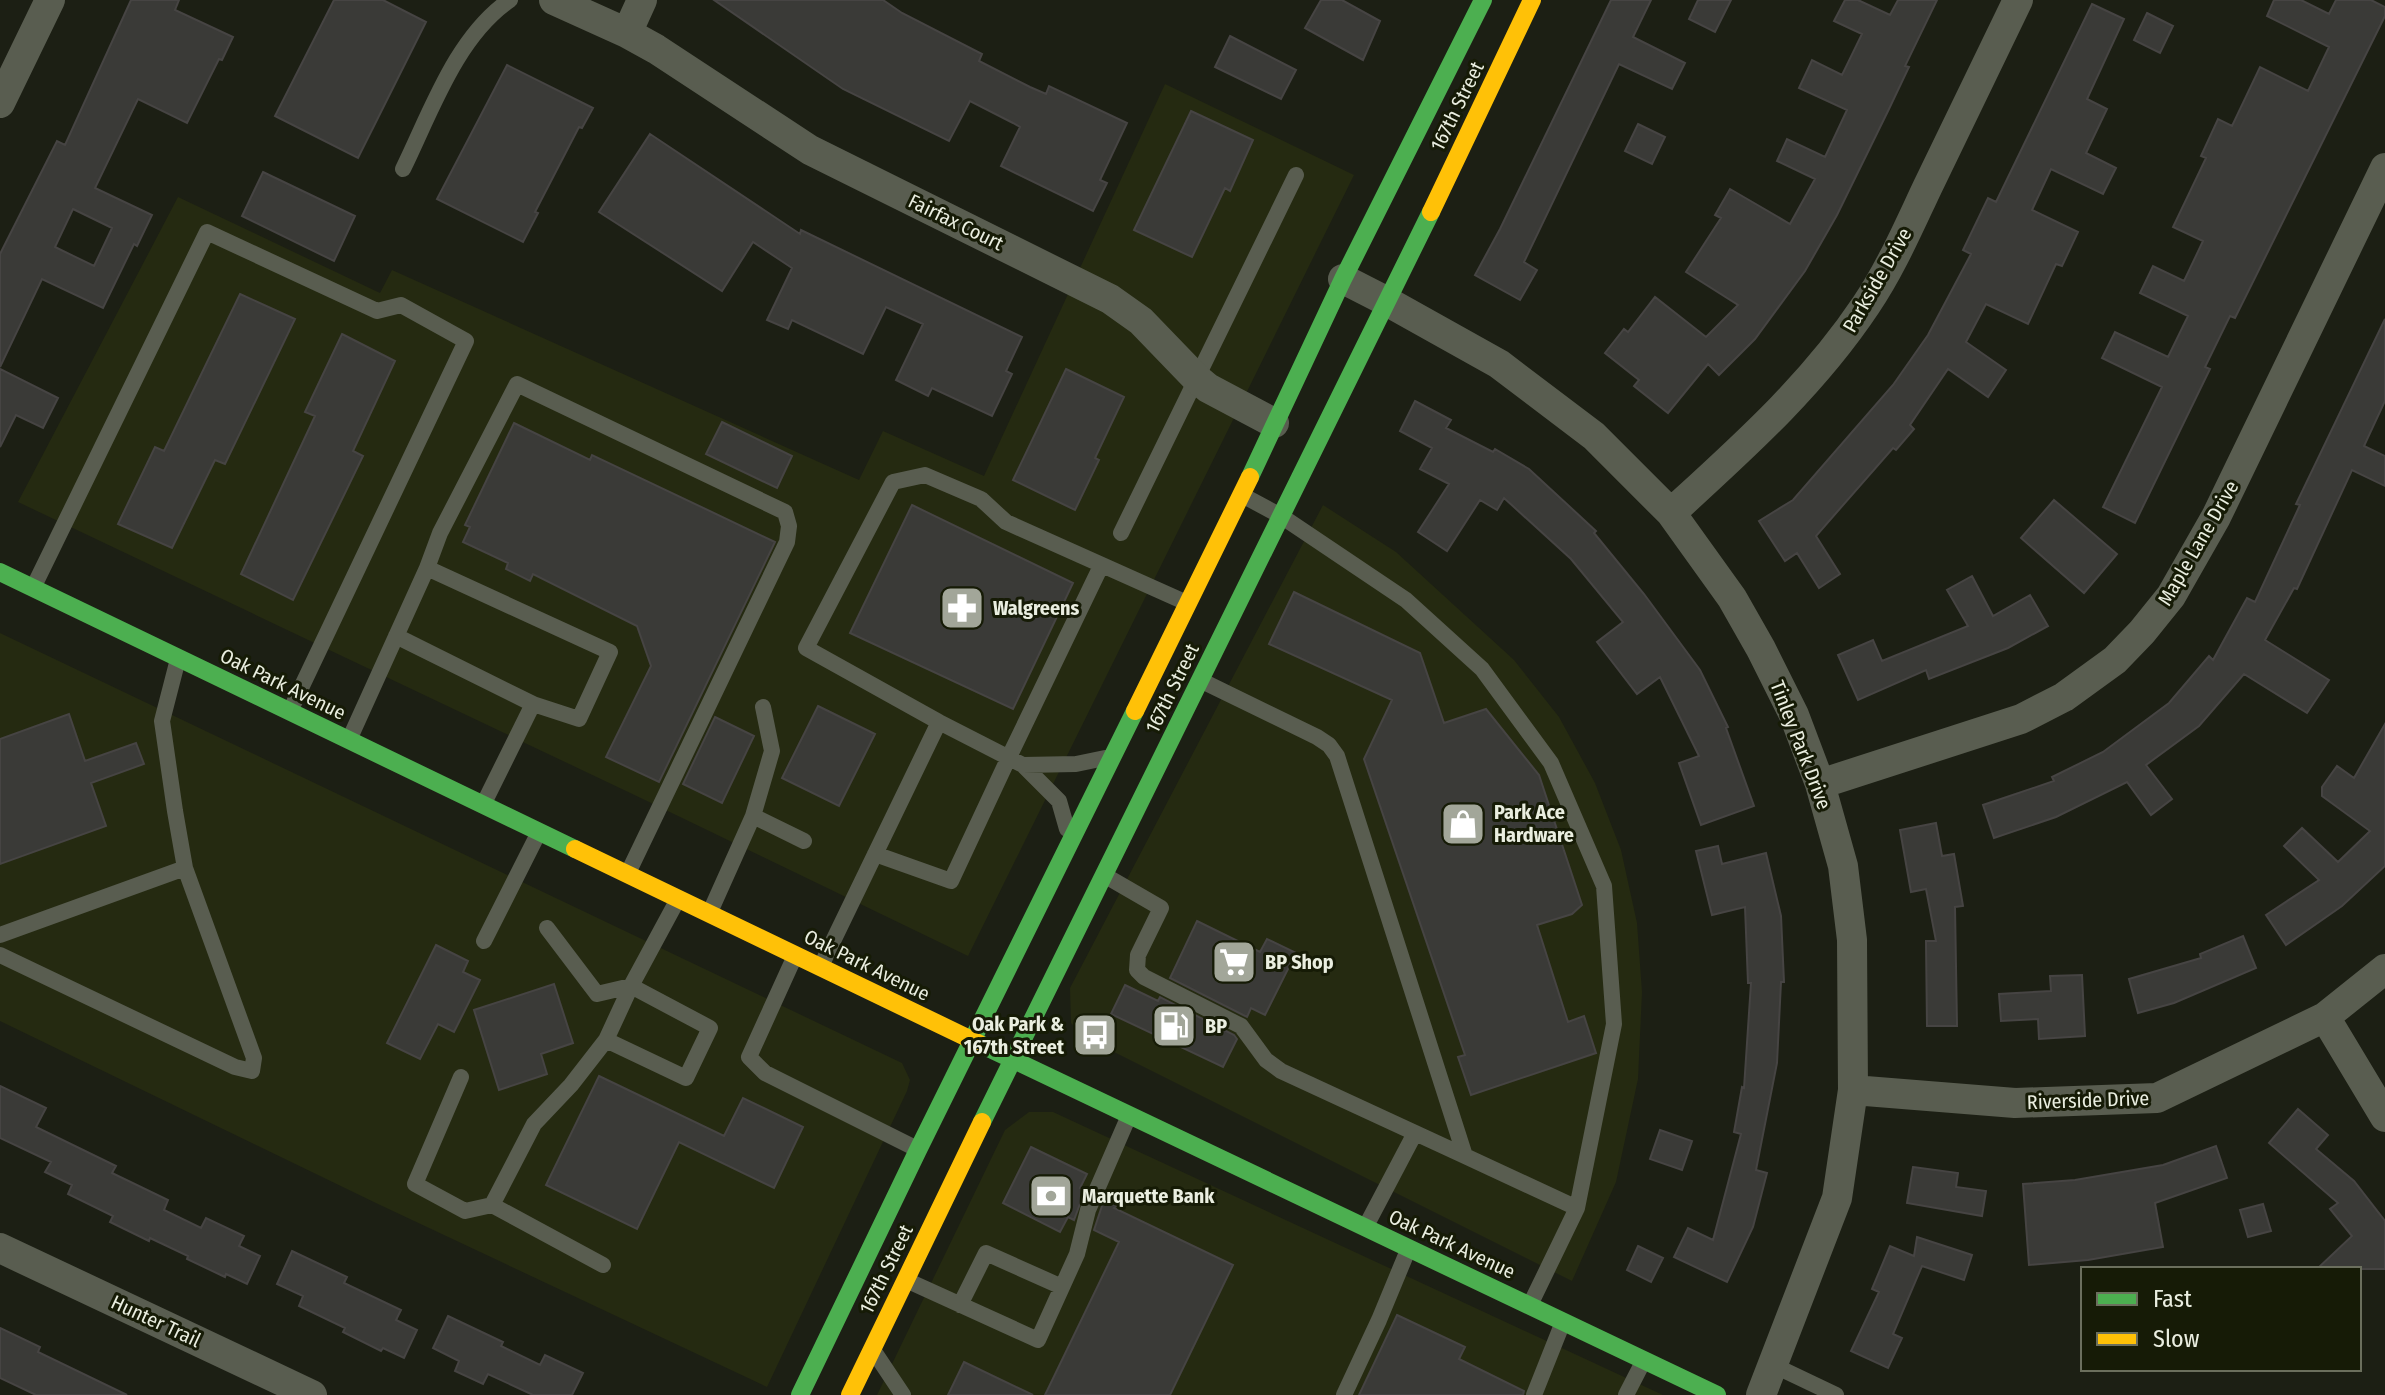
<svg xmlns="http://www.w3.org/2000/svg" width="2385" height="1395" font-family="'Fira Sans Condensed',sans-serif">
	<rect width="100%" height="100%" fill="#1c1f14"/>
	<!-- built -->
	<path fill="#252a11" d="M1165,84l189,91 -386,781 -323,-156 -627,-298 160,-305 202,96 12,-23 467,210 24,-49 101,45z
		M1323,505l73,47 118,108 45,57 36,66 26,67 16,73 5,69 -4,87 -22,103 -44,99 -486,-243 -15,-15 -1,-35z
		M0,633l902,430 8,17 -3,11 -140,296 -389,-183 -378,-183z
		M1029,1112h24l610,283h-786l128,-265z"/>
	<!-- building -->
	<path fill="#3a3a37" stroke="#464443" stroke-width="2" fill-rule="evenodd" d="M131,0h48l-4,10 58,27 -11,23 -3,-1 -32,64 -49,-24 -43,89 57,27 -15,31 -3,-2 -31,64 -61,-29 -42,88v-113l57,-113 8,4zM73,209l39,19 -18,38 -39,-19z
		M334,0h49l43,22 -68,136 -83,-42z
		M714,0h169l19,13 80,41 -3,7 51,26 16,7 3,-8 78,37 -27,57 7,3 -14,28 -92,-45 19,-39 -7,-4 -43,-22 -21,40 -106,-52z
		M1321,0h21l38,21 -17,39 -58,-32z
		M1611,0h40l-18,37 52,26 -13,26 -53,-25 -95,198 13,8 -17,30 -45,-25 25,-46z
		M1698,0h33l-16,32 -26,-13z
		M1845,0h13l32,15 8,-15h39l-32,66 4,1 -20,42 -52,106 -32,56 -50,68 -36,36 -11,-11 -40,49 -34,-27 5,-6 -34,-27 19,-24 4,3 27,-35 51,40 32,-32 -52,-33 35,-54 -6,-3 15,-26 60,35 25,-45 -38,-18 10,-22 38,18 22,-47 -48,-22 13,-28 30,15 20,-41 -28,-13z
		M2274,0h27l28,14 7,-14h35l14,7v9l-150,302 -5,-2 -25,51 5,2 -75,154 -32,-16 59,-120 -60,-29 13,-26 53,25 20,-41 -48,-23 13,-27 31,15 19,-40 -30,-14 33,-69 -5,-2 17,-37 14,7 28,-59 48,24 21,-44 -62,-31z
		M2092,4l32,15 -37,80 20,10 -21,44 30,15 -13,26 -52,-25 -19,41 46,22 -16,34 -6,-2 -28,60 -42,-20 -20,38 40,28 -18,27 -40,-28 -38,56 4,4 -18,21 -3,-2 -77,88 24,38 -21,14 -22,-35 -12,8 -26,-40 34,-21 100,-115 35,-50 43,-81 -8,-4 25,-52 8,4z
		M2147,13l26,13 -13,27 -26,-13z
		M1230,36l66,34 -15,29 -66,-32z
		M507,65l86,43 -11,20 -3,-1 -44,85 3,1 -15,29 -86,-43z
		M1191,111l62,29 -23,51 -5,-3 -33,69 -58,-27z
		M1638,124l27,13 -13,27 -27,-13z
		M650,134l150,100 1,-4 221,107 -16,34 6,3 -20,42 -60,-28 -4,8 -32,-16 27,-56 -37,-17 -23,47 -71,-34 -4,9 -21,-9 25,-52 -39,-26 -31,49 -123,-79z
		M263,172l92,44 -21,45 -92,-45z
		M240,294l55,25 -70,145 -10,-4 -43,88 -54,-24 37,-77 9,4z
		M2385,319v82l-21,45 21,10v30l-33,-16 -55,119 -3,-1 -29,52 64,40 -22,33 -63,-39 -45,52 -53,39 26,34 -21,16 -24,-33 -71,35 -62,21 -11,-33 71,-24 -2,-4 51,-25 66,-49 40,-47 4,4 34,-62 8,4 45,-97 -4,-1z
		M342,334l53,27 -42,90 10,5 -70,144 -52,-26 74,-158 -10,-4z
		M0,369l58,29 -15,30 -27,-13 -16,32z
		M1066,369l58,28 -29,61 4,2 -24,50 -62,-30z
		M1415,401l36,19 -5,8 47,24 2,-3 34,20 67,62 -2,2 50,61 56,76 28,57 -2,1 28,78 -53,19 -22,-62 20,-7 -39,-79 -23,17 -40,-52 26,-20 -52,-63 -67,-61 -7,12 -17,-10 -33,51 -29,-19 31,-48 -29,-15 12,-21 -32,-17z
		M722,422l70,34 -15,32 -71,-34z
		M514,423l76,37 2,-5 183,87 -116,240 -53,-25 45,-91 -14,-40 -104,-52 -3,7 -24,-12 2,-6 -45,-21 7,-15 -5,-2z
		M2054,500l63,54 -33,39 -63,-55z
		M912,505l161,78 -60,126 -163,-76z
		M1972,576l21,40 37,-21 18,31 -40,22 -79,31 -3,-9 -68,30 -20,-45 35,-15 9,21 86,-35 -21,-36z
		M1294,592l126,61 24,70 42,-14 53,66 43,130 -10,9 -35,11 31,97 16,-6 12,37 -125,42 -13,-38 7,-2 -101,-296 28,-59 -123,-56z
		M818,706l57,28 -36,72 -57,-28z
		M69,714l16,47 51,-18 8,21 -53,19 15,43 -106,38v-125z
		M715,717l39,19 -32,67 -39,-19z
		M2385,724v142l-43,40 -56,39 -20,-30 53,-35 -35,-34 18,-18 36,34 32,-31 -48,-35v-9l15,-21 17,12z
		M1936,823l6,33 12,-2 9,52 -8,1 2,119h-30l-1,-85h10l-10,-52 -15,3 -11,-62z
		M1718,846l4,18 44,-11 15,63 3,66h-3l-4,81 -21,107 11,3 -14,54 -26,55 -53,-25 14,-29 25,12 28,-106 -7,-2 8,-45 2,1 7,-105h-3l-3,-76 -33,8 -16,-64z
		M1197,921l63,31 7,-13 29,14 -31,62 -14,-7 -4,9 -77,-39z
		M2243,936l13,32 -82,35 -36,10 -9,-34 72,-21 -1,-4z
		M436,945l32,16 -5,11 17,8 -26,52 -16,-8 -18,35 -33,-16z
		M2082,975l3,61 -46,3 -1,-20 -37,2 -2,-27 52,-3 -1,-15z
		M554,984l19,59 -32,11 6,20 -48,16 -25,-80z
		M1125,985l33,16 2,-4 74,38 3,4 -14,28 -112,-53z
		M599,1076l125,60 19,-38 60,29 -29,61 -95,-46 -42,87 -91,-44z
		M0,1086l46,22 -10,19 80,39 -4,7 56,27 -4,10 37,18 5,-10 38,18 -5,10 21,10 -13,28 -21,-10 -1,3 -38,-18 1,-3 -38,-18 -1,3 -39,-19 3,-6 -45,-22 4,-9 -27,-13 6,-10 -51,-24z
		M2298,1109l30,26 -12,14 38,32 31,40v48h-68l35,-33 -22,-27 8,-6 -69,-60z
		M1660,1130l32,11 -10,29 -32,-11z
		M2216,1146l11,32 -72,25 8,44 -75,13 -59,5 -6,-81 52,-4 88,-15z
		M1031,1147l56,27 -7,14 5,2 -11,30 -6,-3 -8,15 -57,-29z
		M1913,1167l45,6 -2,14 30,4 -4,25 -75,-13z
		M1104,1200l12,6 -2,2 119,57 -63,130h-125l74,-153 -25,-12z
		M2263,1204l8,27 -23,6 -8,-27z
		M1917,1237l55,18 -8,25 -42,-14 -29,68 9,4 -14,30 -37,-17 28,-59 -7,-3 18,-43 24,10z
		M1638,1246l25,12 -12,24 -24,-12z
		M292,1251l55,26 -3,6 57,27 -5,10 21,10 -13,28 -21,-10 -2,3 -38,-19 2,-4 -46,-22 4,-10 -26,-12z
		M1397,1315l68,32 -6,12 65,32 -1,4h-164z
		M448,1316l55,26 -2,4 39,19 5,-10 38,18 -11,22h-39l-45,-21 -5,10 -28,-13 4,-10 -26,-13z
		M0,1328l40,19 -2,5 89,43h-91l-36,-17z
		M964,1362l69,33h-85z"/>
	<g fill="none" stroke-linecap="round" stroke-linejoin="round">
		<!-- lane -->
		<path stroke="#595d50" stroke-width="16" d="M403,169c28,-57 53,-132 107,-169
			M1242,495l39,21 125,84 76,69 69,94 53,123 10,138 -37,184
			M1121,533l175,-358
			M427,568l183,84 -31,67 -46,-15 -49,99
			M34,586l173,-354 170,79 24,-6 65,36 -175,368
			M396,636l137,68
			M1202,681l115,56 12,8 8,11 128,400 112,52 -46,95
			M939,722l-133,-74 87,-166 32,-7 56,24 25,23 181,81
			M349,740l78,-172 13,-35 77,-149 268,128 4,14 -2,16 -159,331
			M1023,765l53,-1 29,-6
			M753,816l19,-65 -9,-44
			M875,854l76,27 58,-124 92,-191
			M1104,875l57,33 -23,47 -1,15 7,7 97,49 25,34 15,11 184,85
			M710,912l43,-96 51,25
			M547,928l50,66 34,-8 79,42 -24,50 -80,-38 25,-54 47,-87
			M0,935l185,-67
			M484,941l55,-109
			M0,955l235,112 17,4 2,-13 -69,-190 -10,-57 -13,-90 16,-62
			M794,958l-45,99 16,16 152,76
			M821,966l118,-244 84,43 36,36 8,28
			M461,1077l-46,107 50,27 27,-6
			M1366,1226l49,-93
			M603,1265l-111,-60 42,-81 37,-39 35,-45
			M906,1280l132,60 39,-86 11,-44 40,-92
			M960,1305l26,-52 76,34
			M875,1353l28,42
			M1773,1365l63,30
			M1344,1395l35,-75 29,-70
			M1534,1395l29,-73
			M1626,1395l17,-33"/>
		<!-- street -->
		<path stroke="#595d50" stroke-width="30" d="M554,0l73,33 29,16 154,101 300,149 31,22 55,57 12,10 66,35
			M627,33l15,-33
			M0,103l50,-103
			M1343,279l45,23 111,62 95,72 77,77 61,85 29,51 33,66 26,69 23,82 9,74 1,150 -16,108 -76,197
			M1671,513c71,-65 141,-127 195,-208 25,-37 43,-79 62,-119 30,-62 60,-124 90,-186
			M1820,784l201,-65 43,-22 51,-37 27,-28 29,-36 45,-79 169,-349
			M2325,1017l60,100
			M1853,1090l162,13 142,-5 168,-81 60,-48
			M0,1248l312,147"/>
		<!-- fast -->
		<path stroke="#4caf50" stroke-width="18" d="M1250,477l93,-198 140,-279
			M0,572l575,277
			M980,1044l737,351
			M982,1122l449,-910
			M800,1395l118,-245 217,-439"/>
		<!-- slow -->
		<path stroke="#ffc107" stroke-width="18" d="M1431,212l101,-212
			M1135,711l115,-234
			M575,849l405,195
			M850,1395l132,-273"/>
	</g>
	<!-- icons -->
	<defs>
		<g id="pharmacy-square" transform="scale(2.3)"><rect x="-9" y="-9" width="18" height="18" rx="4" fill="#a2a699" stroke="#161b06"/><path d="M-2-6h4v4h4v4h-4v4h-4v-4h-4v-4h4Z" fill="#fff"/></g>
		<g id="shop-square" transform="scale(2.3)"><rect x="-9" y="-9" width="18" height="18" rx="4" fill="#a2a699" stroke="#161b06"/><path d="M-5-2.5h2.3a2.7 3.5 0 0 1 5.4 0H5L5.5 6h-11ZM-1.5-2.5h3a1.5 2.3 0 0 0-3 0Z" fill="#fff"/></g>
		<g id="supermarket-square" transform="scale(2.3)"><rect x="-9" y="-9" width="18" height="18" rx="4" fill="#a2a699" stroke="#161b06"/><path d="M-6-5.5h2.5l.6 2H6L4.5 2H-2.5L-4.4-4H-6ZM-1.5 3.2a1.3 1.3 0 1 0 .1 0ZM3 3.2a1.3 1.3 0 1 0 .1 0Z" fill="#fff"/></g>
		<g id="fuel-square" transform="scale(2.3)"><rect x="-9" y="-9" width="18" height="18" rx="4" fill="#a2a699" stroke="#161b06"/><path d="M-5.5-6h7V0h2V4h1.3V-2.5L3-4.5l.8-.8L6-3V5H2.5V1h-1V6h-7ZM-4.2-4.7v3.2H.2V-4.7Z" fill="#fff"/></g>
		<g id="bus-square" transform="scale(2.3)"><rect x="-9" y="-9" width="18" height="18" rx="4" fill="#a2a699" stroke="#161b06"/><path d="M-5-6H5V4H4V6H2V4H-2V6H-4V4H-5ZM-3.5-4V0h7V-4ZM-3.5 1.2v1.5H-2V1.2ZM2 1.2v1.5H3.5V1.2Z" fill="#fff"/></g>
		<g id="bank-square" transform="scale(2.3)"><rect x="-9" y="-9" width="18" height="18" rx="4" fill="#a2a699" stroke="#161b06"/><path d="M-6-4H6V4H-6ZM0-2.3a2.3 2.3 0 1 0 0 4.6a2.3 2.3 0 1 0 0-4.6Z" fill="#fff"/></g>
	</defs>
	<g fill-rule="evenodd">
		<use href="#pharmacy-square" x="962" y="608"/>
		<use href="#shop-square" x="1463" y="824"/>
		<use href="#supermarket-square" x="1234" y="962"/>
		<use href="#fuel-square" x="1174" y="1026"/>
		<use href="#bus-square" x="1095" y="1035"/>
		<use href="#bank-square" x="1051" y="1196"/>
	</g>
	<g text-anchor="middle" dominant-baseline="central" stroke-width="6" stroke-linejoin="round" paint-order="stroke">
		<!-- street labels -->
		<g font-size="20" fill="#eaeee0" stroke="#161b06">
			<text transform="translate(1457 106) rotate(-64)">167th Street</text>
			<text transform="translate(956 222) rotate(26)">Fairfax Court</text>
			<text transform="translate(1877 280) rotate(-60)">Parkside Drive</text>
			<text transform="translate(2198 543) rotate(-60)">Maple Lane Drive</text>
			<text transform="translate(283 684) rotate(26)">Oak Park Avenue</text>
			<text transform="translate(1172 688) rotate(-64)">167th Street</text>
			<text transform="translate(1801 745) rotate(69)">Tinley Park Drive</text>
			<text transform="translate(867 965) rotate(26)">Oak Park Avenue</text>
			<text transform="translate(2088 1100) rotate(-2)">Riverside Drive</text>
			<text transform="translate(1452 1244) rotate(25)">Oak Park Avenue</text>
			<text transform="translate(886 1269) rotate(-64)">167th Street</text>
			<text transform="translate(156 1321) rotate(25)">Hunter Trail</text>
		</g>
		<!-- poi labels -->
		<g font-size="20" font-weight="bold" fill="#eaeee0" stroke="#161b06" text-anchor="start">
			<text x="993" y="608">Walgreens</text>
			<text x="1494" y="812">Park Ace<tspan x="1494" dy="23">Hardware</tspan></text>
			<text x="1265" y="962">BP Shop</text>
			<text x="1064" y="1024" text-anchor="end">Oak Park &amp;<tspan x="1064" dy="23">167th Street</tspan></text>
			<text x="1205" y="1026">BP</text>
			<text x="1082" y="1196">Marquette Bank</text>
		</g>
	</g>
	<!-- legend -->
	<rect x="2081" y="1267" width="280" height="104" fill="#161b06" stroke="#6b6f5d" stroke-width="2"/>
	<rect x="2097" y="1293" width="40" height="12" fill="#4caf50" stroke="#6b6f5d" stroke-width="2"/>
	<text x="2153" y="1307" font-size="24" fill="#eaeee0">Fast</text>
	<rect x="2097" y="1333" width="40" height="12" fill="#ffc107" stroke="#6b6f5d" stroke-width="2"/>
	<text x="2153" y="1347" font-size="24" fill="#eaeee0">Slow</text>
</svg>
